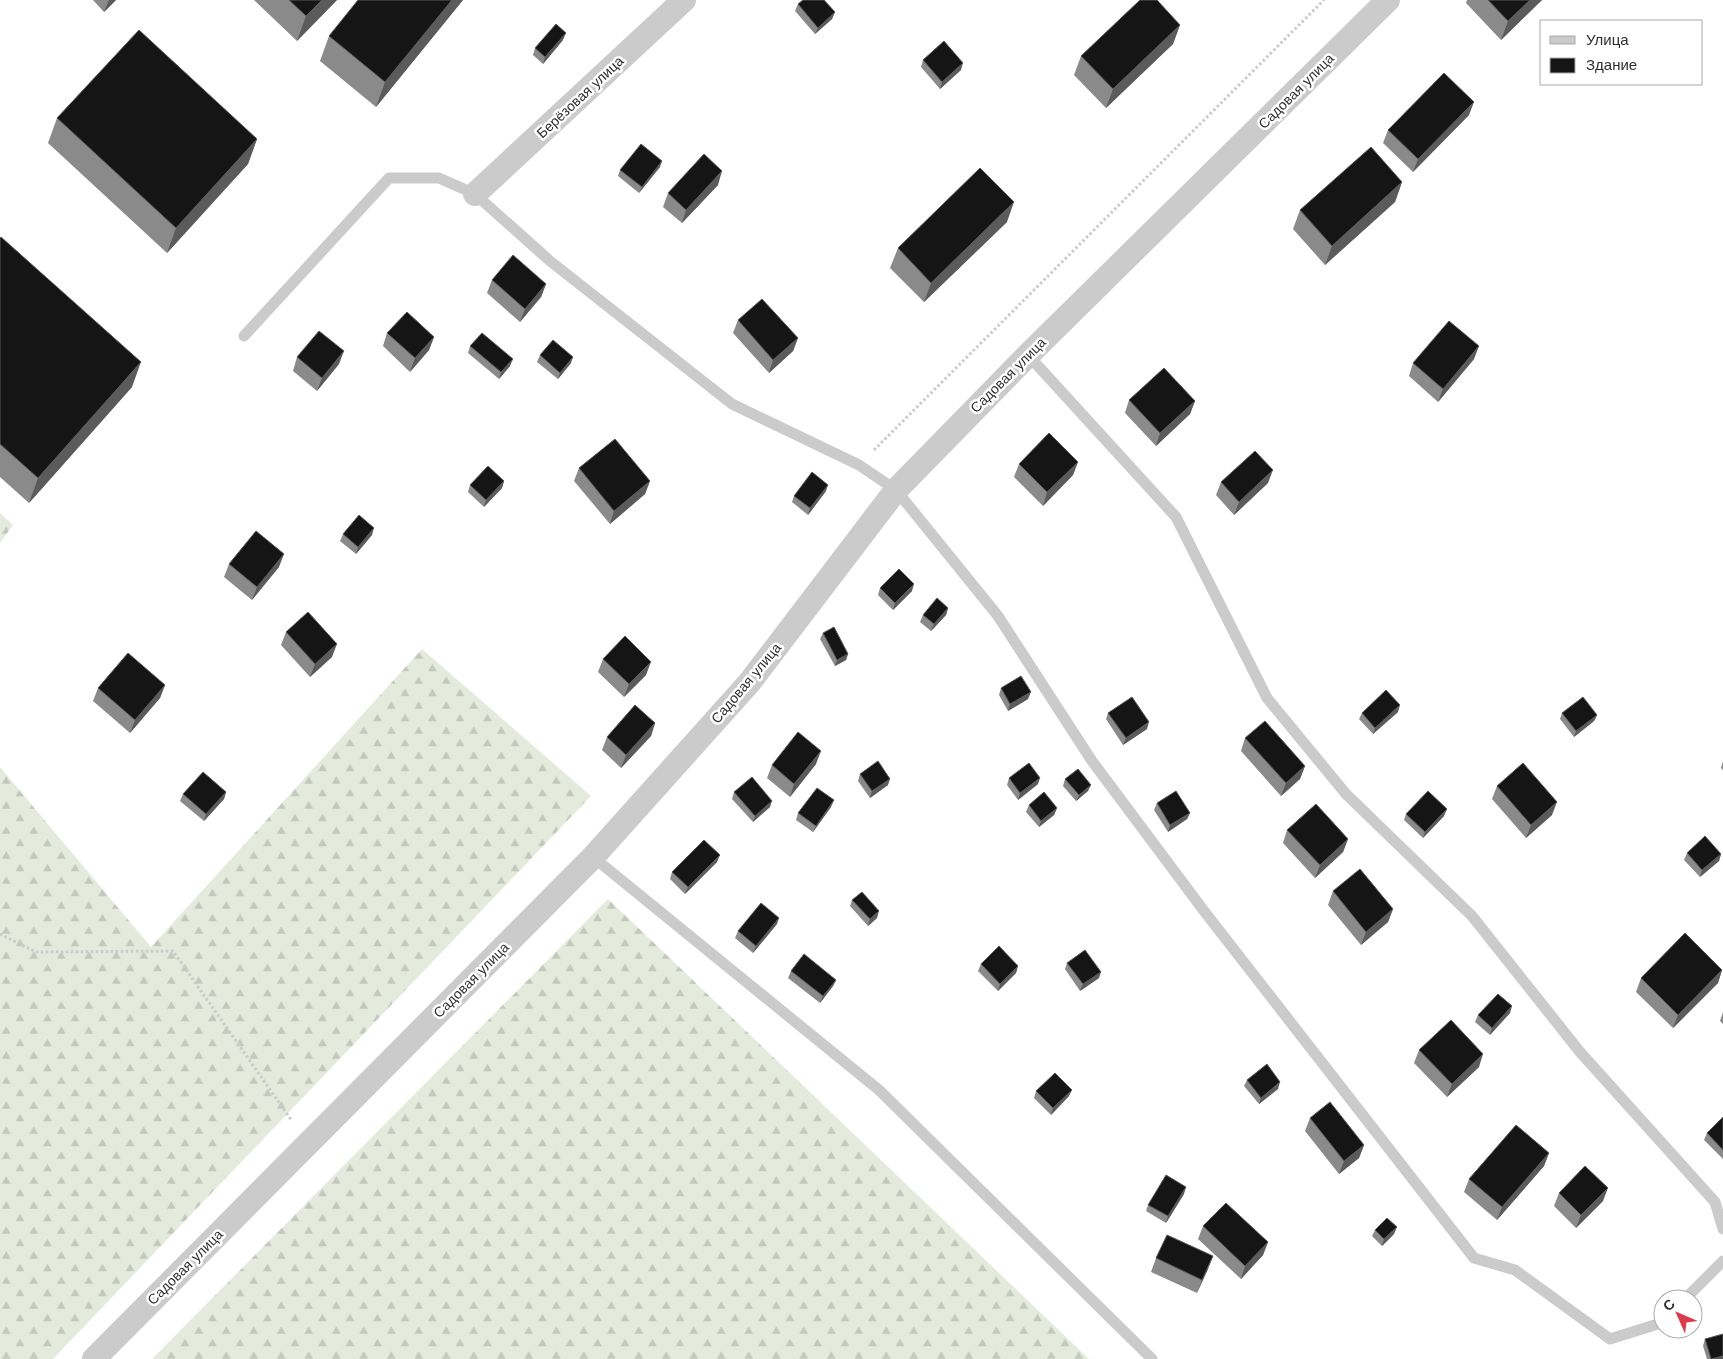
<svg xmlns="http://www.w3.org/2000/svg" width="1723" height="1359" font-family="'Work Sans',sans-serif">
	<defs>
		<pattern id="forest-firs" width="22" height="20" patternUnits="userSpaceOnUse" patternTransform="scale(1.25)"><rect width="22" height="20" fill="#e4eadc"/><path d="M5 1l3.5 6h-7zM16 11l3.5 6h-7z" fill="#c4c9bd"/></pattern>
	</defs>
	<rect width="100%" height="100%" fill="#fff"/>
	<!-- forest -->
	<path fill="url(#forest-firs)" d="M0,513l13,12 -13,18z
		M422,649l169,147 -538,563h-53v-592l151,180z
		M608,899l481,460h-937z"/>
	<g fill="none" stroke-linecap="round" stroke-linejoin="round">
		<!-- path -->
		<path stroke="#cbcbcb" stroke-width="3" stroke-dasharray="2.5 2.5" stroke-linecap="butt" d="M874,450l450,-450
			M0,934l36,18 137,-1 119,170"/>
		<!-- lane -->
		<path stroke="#cbcbcb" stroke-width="11" d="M244,336l145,-158h50l36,16 75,67 182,143 127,61 37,25 102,126 94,145 112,150 270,347 41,12 95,69 51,-16 2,-2
			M1028,355l148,162 91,181 79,96 126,122 108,136 135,150 8,27
			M593,857l286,233 273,269
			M1685,1299l38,-38"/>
		<!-- street -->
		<path stroke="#cbcbcb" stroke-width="24" d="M475,194l209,-194
			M94,1359l499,-502 156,-174 147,-193 132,-135 360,-355"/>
	</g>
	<!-- wall -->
	<path fill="#8a8a8a" d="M93,0h23l-12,12z
		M254,0h83l-40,41z
		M463,0l-87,107 -56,-46 9,-25z
		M1467,0h75l-41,40 -35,-37z
		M798,4l37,8 -3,7 -17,15 -20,-23z
		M1180,25l-7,19 -67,64 -32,-33 7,-19z
		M563,40l-20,24 -10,-9 2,-7z
		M923,60l38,10 -21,19 -19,-22z
		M1469,115l-56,57 -30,-29 5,-13z
		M57,118l200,21 -9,25 -81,89 -119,-110z
		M660,167l-21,26 -21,-17 2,-6z
		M1402,182l-7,20 -70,63 -32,-36 7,-19z
		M718,185l-36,38 -19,-16 5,-14z
		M1007,222l-83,80 -34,-34 8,-20z
		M0,238l132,149 -103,116 -29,-26z
		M492,280l54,4 -5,13 -21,25 -33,-29z
		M738,320l60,18 -5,13 -24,22 -36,-40z
		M387,333l47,4 -5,13 -19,22 -27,-26z
		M470,346l40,20 -11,13 -31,-26z
		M540,355l31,8 -13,16 -21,-17z
		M297,357l42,7 -22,27 -24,-20z
		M1474,359l-36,43 -29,-26 4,-13z
		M1129,400l66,1 -5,13 -34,32 -31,-33z
		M1078,462l-5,13 -30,31 -29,-29 5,-13z
		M579,468l71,13 -5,13 -35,30 -36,-43z
		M504,481l-2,7 -18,19 -16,-15 2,-7z
		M1221,482l47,1 -34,32 -18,-20z
		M826,491l-18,24 -16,-13 2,-6z
		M343,534l29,1 -16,19 -16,-13z
		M229,564l50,3 -27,33 -28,-23z
		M880,588l32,3 -19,19 -15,-15z
		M948,608l-2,7 -15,16 -11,-9 3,-7z
		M286,632l46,25 -22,20 -29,-32z
		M823,633l25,21 -2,6 -11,6 -15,-27z
		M603,659l43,16 -22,22 -26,-25z
		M165,685l-5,13 -30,35 -37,-32 5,-13z
		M1001,688l27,11 -20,12 -9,-16z
		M1398,712l-25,22 -14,-15 3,-6z
		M1108,713l39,16 -24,16 -17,-26z
		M1562,713l35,2 -3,6 -20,16 -14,-18z
		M655,723l-4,13 -30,32 -19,-18 5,-13z
		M1245,738l60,28 -5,13 -19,17 -40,-45z
		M1723,761v9l-2,-2z
		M816,764l-26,33 -23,-19 5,-13z
		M860,774l28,11 -18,13 -12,-17z
		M1009,778l29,6 -20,16 -11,-15z
		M1065,779l23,12 -12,10 -13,-15z
		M1497,786l55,29 -26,23 -34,-39z
		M226,792l-2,7 -20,22 -24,-20 3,-7z
		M734,792l36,15 -17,15 -21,-23z
		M1157,803l33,10 -3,6 -19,13 -14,-22z
		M1029,805l28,3 -3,7 -15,12 -13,-15z
		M831,807l-18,25 -17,-12 2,-7z
		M1406,814l38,2 -21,22 -19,-18z
		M1287,830l61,9 -5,13 -28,26 -32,-35z
		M1687,853l34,1 -2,7 -19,16 -16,-17z
		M717,862l-32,32 -15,-15 2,-7z
		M1333,891l60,18 -5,13 -27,23 -33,-40z
		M852,900l25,18 -9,8 -18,-20z
		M777,924l-24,29 -18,-15 3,-7z
		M1067,963l32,15 -19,13 -15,-22z
		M981,964l37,2 -2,7 -18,18 -20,-20z
		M1722,970l-4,13 -45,45 -37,-36 5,-14z
		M791,971l45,9 -3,6 -13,17 -32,-25z
		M1723,1012v12l-3,-3z
		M1510,1013l-20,22 -15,-13 3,-7z
		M1419,1050l60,17 -32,30 -33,-34z
		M1247,1080l31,9 -19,15 -15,-18z
		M1036,1091l33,5 -18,19 -17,-17z
		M1723,1117v42l-19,-19 3,-7z
		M1310,1118l54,27 -5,13 -20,16 -34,-43z
		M1549,1153l-5,13 -47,54 -33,-28 5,-13z
		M1559,1193l44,8 -27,27 -22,-22z
		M1184,1194l-18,29 -20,-12 2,-6z
		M1203,1226l65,16 -5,13 -22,24 -43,-40z
		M1375,1230l19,4 -12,12 -10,-10z
		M1156,1258l52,11 -11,24 -46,-21z
		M1705,1339l18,20h-16l-4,-13z"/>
	<!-- shaded-wall -->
	<path fill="#5b5b5b" d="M109,0h7l-12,12z
		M322,0h15l-40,41 9,-25z
		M452,0h11l-87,107 9,-25z
		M1530,0h12l-41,40 7,-19z
		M835,12l-3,7 -17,15 3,-6z
		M1180,25l-7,19 -67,64 7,-19z
		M566,33l-3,7 -20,24 2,-7z
		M963,63l-2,7 -21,19 2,-7z
		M1474,102l-5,13 -56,57 5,-13z
		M257,139l-9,25 -81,89 9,-25z
		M662,161l-2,6 -21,26 3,-6z
		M722,171l-4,14 -36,38 4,-13z
		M1402,182l-7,20 -70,63 7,-19z
		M1014,202l-7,20 -83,80 7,-19z
		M546,284l-5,13 -21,25 5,-13z
		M434,337l-5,13 -19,22 5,-14z
		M798,338l-5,13 -24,22 4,-13z
		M1479,346l-5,13 -36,43 5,-13z
		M344,351l-5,13 -22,27 5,-13z
		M573,357l-2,6 -13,16 2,-6z
		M513,359l-3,7 -11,13 2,-7z
		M141,362l-9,25 -103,116 9,-25z
		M1195,401l-5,13 -34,32 4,-13z
		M1078,462l-5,13 -30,31 4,-14z
		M1273,470l-5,13 -34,32 5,-13z
		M504,481l-2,7 -18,19 2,-7z
		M650,481l-5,13 -35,30 4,-13z
		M828,485l-2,6 -18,24 2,-7z
		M374,528l-2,7 -16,19 2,-7z
		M284,554l-5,13 -27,33 5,-13z
		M914,584l-2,7 -19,19 2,-7z
		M948,608l-2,7 -15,16 3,-7z
		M337,644l-5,13 -22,20 5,-13z
		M848,654l-2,6 -11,6 2,-6z
		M651,662l-5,13 -22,22 5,-13z
		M165,685l-5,13 -30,35 5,-13z
		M1031,692l-3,7 -20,12 2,-7z
		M1400,705l-2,7 -25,22 2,-6z
		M1597,715l-3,6 -20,16 2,-6z
		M1149,722l-2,7 -24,16 3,-7z
		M655,723l-4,13 -30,32 5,-13z
		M821,751l-5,13 -26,33 4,-13z
		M1305,766l-5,13 -19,17 5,-13z
		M1040,778l-2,6 -20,16 2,-7z
		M890,779l-2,6 -18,13 2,-7z
		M1091,785l-3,6 -12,10 3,-6z
		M226,792l-2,7 -20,22 2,-7z
		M834,800l-3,7 -18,25 3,-6z
		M772,801l-2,6 -17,15 2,-6z
		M1557,802l-5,13 -26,23 5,-13z
		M1057,808l-3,7 -15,12 2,-6z
		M1447,809l-3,7 -21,22 2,-6z
		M1190,813l-3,6 -19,13 2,-7z
		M1348,839l-5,13 -28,26 5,-13z
		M1721,854l-2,7 -19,16 2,-7z
		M720,855l-3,7 -32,32 3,-7z
		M1393,909l-5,13 -27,23 5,-13z
		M879,911l-2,7 -9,8 2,-7z
		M779,918l-2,6 -24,29 3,-7z
		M1018,966l-2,7 -18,18 2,-7z
		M1722,970l-4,13 -45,45 5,-13z
		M1101,972l-2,6 -19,13 3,-7z
		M836,980l-3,6 -13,17 3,-7z
		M1512,1006l-2,7 -20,22 2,-7z
		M1483,1054l-4,13 -32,30 5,-13z
		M1280,1082l-2,7 -19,15 2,-6z
		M1072,1090l-3,6 -18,19 2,-7z
		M1364,1145l-5,13 -20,16 5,-13z
		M1549,1153l-5,13 -47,54 5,-13z
		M1186,1187l-2,7 -18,29 2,-7z
		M1608,1188l-5,13 -27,27 5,-13z
		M1397,1227l-3,7 -12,12 2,-7z
		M1268,1242l-5,13 -22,24 4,-13z
		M1213,1256l-5,13 -11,24 5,-13z
		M1723,1356v3h-11z"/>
	<!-- building -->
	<path fill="#151515" stroke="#5b5b5b" d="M289,0h33l-16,16z
		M358,0h94l-67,82 -56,-46z
		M803,0h21l11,12 -17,16 -20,-24z
		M1140,0h17l23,25 -67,64 -32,-33z
		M1488,0h42l-22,21z
		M556,24l10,9 -21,24 -10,-9z
		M139,30l118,109 -81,89 -119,-110z
		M944,41l19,22 -21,19 -19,-22z
		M1444,73l30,29 -56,57 -30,-29z
		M641,144l21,17 -20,26 -22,-17z
		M1371,147l31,35 -70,64 -32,-36z
		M704,154l18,17 -36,39 -18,-17z
		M980,168l34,34 -83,81 -33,-35z
		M1,237l140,125 -103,116 -38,-34v-206z
		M513,255l33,29 -21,25 -33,-29z
		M762,299l36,39 -25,22 -35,-40z
		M407,312l27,25 -19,21 -28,-25z
		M1449,321l30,25 -36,43 -30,-26z
		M319,331l25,20 -22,27 -25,-21z
		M482,333l31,26 -12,13 -31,-26z
		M553,340l20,17 -13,16 -20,-18z
		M1164,368l31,33 -35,32 -31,-33z
		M1049,433l29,29 -31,30 -28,-28z
		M615,439l35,42 -36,30 -35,-43z
		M1255,451l18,19 -34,32 -18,-20z
		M488,466l16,15 -18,19 -16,-15z
		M812,472l16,13 -18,23 -16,-12z
		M359,515l15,13 -16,19 -15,-13z
		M256,531l28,23 -27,33 -28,-23z
		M899,569l15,15 -19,19 -15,-15z
		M937,598l11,10 -14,16 -11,-9z
		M308,612l29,32 -22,20 -29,-32z
		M834,627l14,27 -11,6 -14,-27z
		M625,636l26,26 -22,22 -26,-25z
		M128,653l37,32 -30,35 -37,-32z
		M1021,676l10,16 -21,12 -9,-16z
		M1386,690l14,15 -25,23 -13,-15z
		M1132,697l17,25 -23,16 -18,-25z
		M1583,697l14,18 -21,16 -14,-18z
		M635,705l20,18 -29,32 -19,-18z
		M1265,721l40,45 -19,17 -41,-45z
		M798,732l23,19 -27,33 -22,-19z
		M878,761l12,18 -18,12 -12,-17z
		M1029,763l11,15 -20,15 -11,-15z
		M1523,763l34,39 -26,23 -34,-39z
		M1078,769l13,16 -12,10 -14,-16z
		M203,772l23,20 -20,22 -23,-20z
		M752,777l20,24 -17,15 -21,-24z
		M817,788l17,12 -18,26 -18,-13z
		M1176,791l14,22 -20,12 -13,-22z
		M1428,791l19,18 -22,23 -19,-18z
		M1044,792l13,16 -16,13 -12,-16z
		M1316,804l32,35 -28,26 -33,-35z
		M1705,836l16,18 -19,16 -15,-17z
		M704,840l16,15 -32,32 -16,-15z
		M1360,869l33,40 -27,23 -33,-41z
		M862,892l17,19 -9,8 -18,-19z
		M761,903l18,15 -23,28 -18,-15z
		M1685,933l37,37 -44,45 -37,-37z
		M999,946l19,20 -18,18 -19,-20z
		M1085,950l16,22 -18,12 -16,-21z
		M804,954l32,26 -13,16 -32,-25z
		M1498,994l14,12 -20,22 -14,-13z
		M1451,1020l32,34 -31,30 -33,-34z
		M1267,1064l13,18 -19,16 -14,-18z
		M1055,1073l17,17 -19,18 -17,-17z
		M1330,1102l34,43 -20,16 -34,-43z
		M1723,1117v33l-16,-17z
		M1516,1125l33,28 -47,54 -33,-28z
		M1585,1166l23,22 -27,27 -22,-22z
		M1166,1175l20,12 -18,29 -20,-11z
		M1226,1203l42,39 -23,24 -42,-40z
		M1387,1218l10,9 -13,12 -9,-9z
		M1167,1235l46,21 -11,24 -46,-22z
		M1723,1334v22l-12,3 -6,-20z"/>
	<g text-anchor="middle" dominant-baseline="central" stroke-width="5" stroke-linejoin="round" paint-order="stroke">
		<!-- street labels -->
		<g font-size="14" fill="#2e2e2e" stroke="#fff">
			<text transform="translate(1296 91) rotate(-45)">Садовая улица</text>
			<text transform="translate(580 97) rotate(-43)">Берёзовая улица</text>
			<text transform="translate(1008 375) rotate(-45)">Садовая улица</text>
			<text transform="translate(746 683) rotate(-50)">Садовая улица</text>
			<text transform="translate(471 980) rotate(-45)">Садовая улица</text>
			<text transform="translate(185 1267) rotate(-45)">Садовая улица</text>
		</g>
	</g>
	<!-- legend -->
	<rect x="1540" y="20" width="162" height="65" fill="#ffffff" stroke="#ababab"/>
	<rect x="1550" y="36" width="25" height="8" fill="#cbcbcb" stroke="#ababab"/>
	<text x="1586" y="45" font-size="15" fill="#2e2e2e">Улица</text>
	<rect x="1550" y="58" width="25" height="15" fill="#151515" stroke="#ababab"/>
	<text x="1586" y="70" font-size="15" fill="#2e2e2e">Здание</text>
	<!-- north arrow -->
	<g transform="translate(1678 1314) rotate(315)"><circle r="24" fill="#ffffff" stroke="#ababab"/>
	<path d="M0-4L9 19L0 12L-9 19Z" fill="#d93c4a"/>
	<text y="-8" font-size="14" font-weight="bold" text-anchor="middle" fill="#2e2e2e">С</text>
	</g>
</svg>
